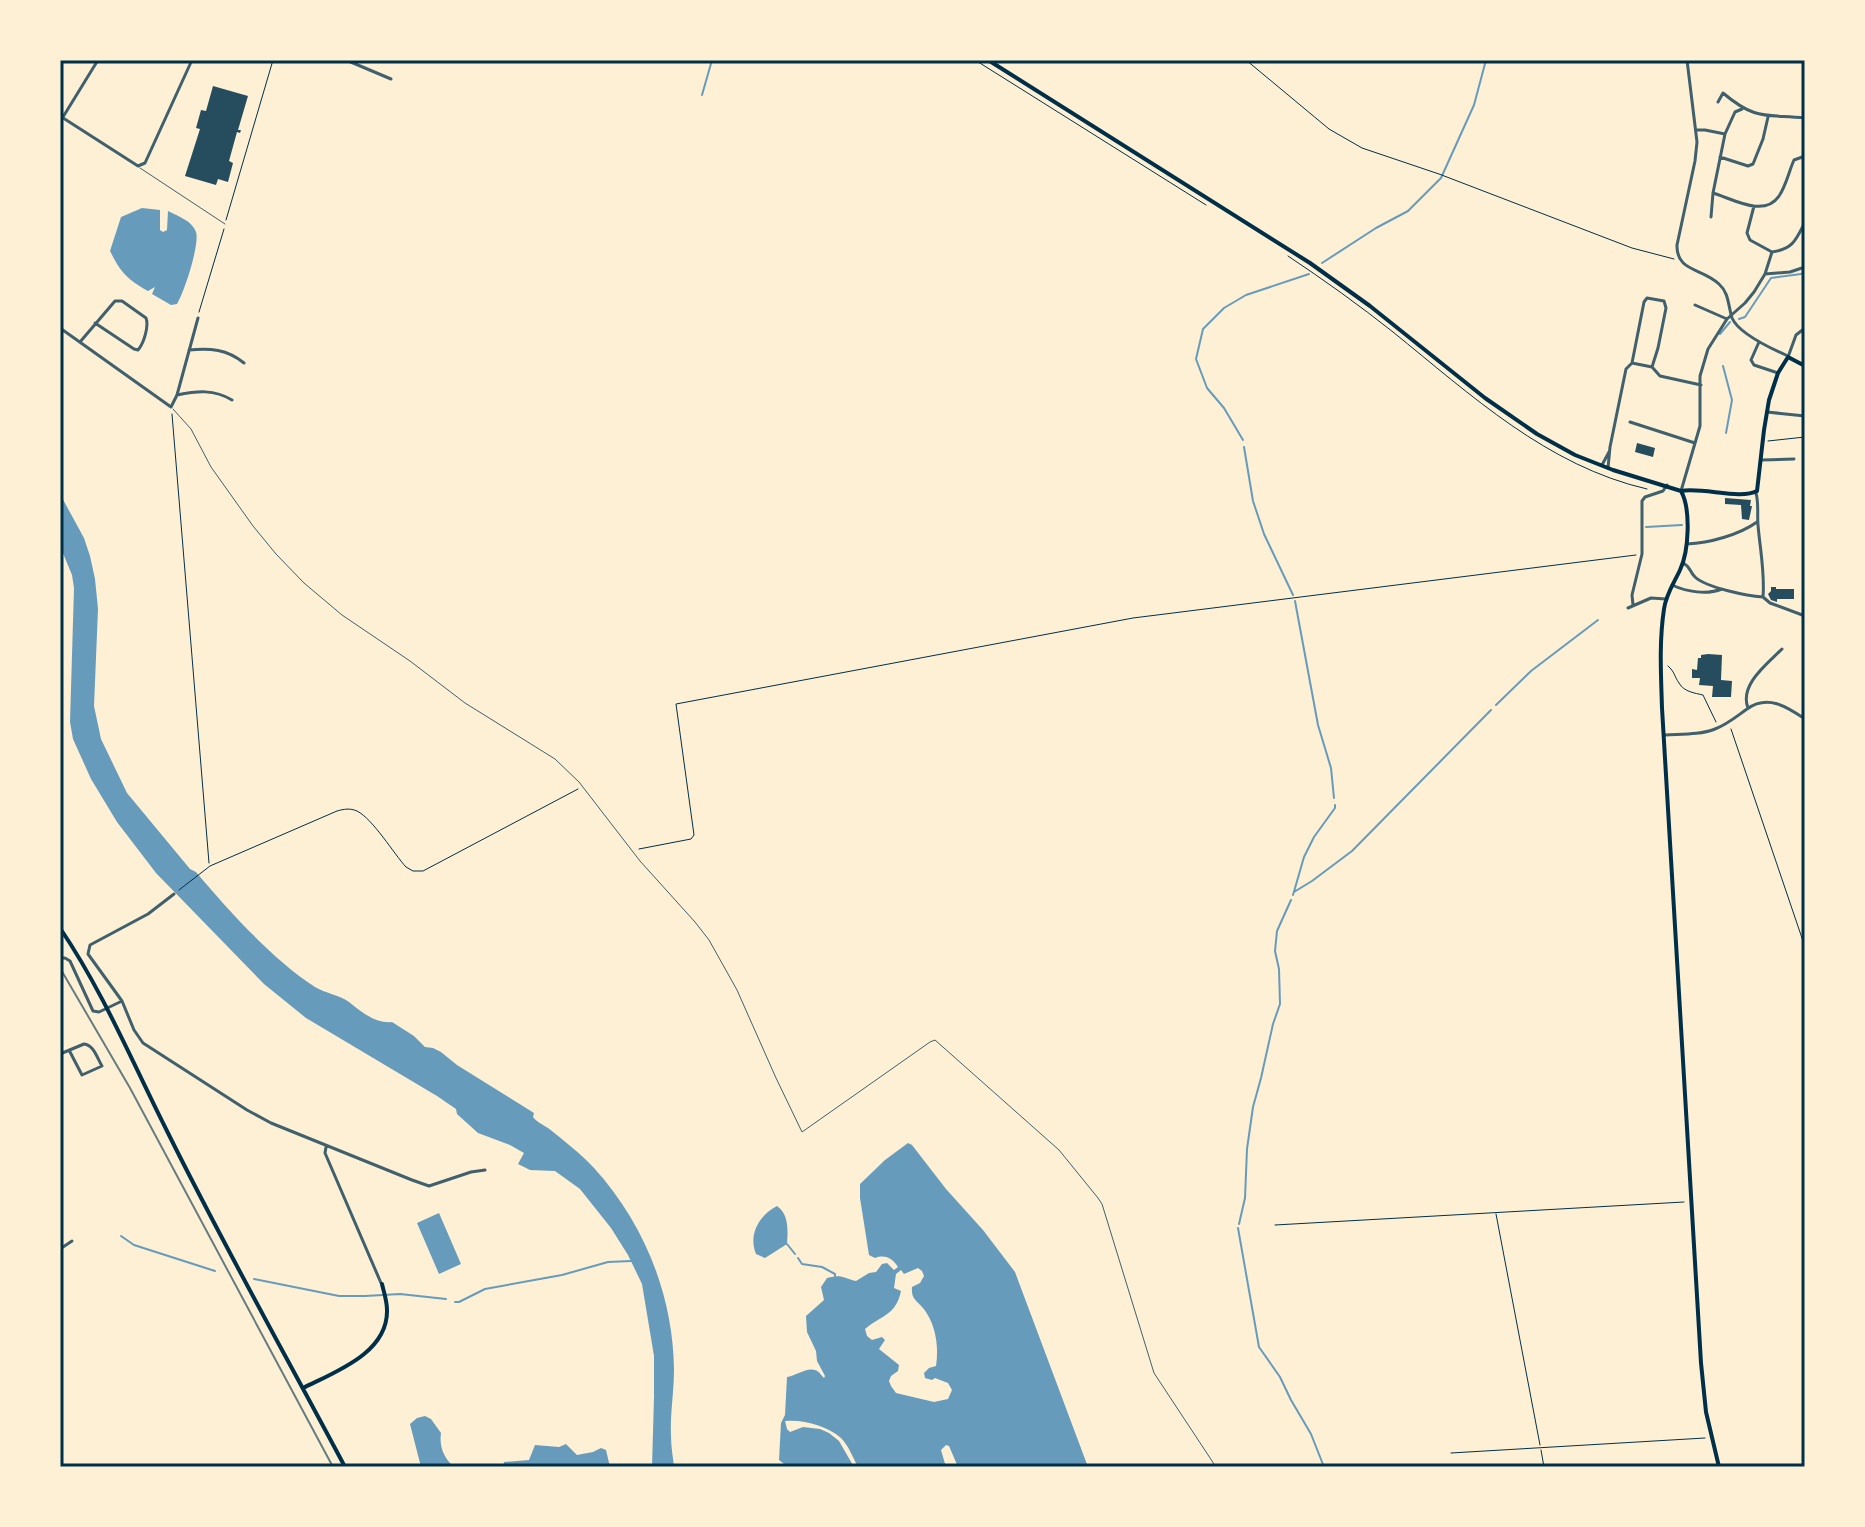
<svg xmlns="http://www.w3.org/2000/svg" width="1865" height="1527" font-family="'Times New Roman',serif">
	<rect width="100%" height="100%" fill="#fdf0d5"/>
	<!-- water -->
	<path fill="#669bbc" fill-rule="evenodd" d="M142,208l18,2v20l3,2 4,-2 1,-19c12,6 24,10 28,21 4,12 -12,61 -19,72l-6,1 -19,-11 3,-7 -7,4c-21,-12 -27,-18 -38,-40l11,-34z
		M60,494l24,44 6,18 5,23 3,30 -4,97 7,33 26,54 63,76 6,3c33,39 76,87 119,115 10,6 24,8 34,15 12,10 27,22 43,20l22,14 11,11 8,1 8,4 16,13 77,48 -1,4c5,6 9,7 15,11 15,12 33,26 46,40 50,55 79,127 80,201 0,23 -4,45 -3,67 0,11 2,21 3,31h-22l2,-70v-41l-12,-72 -14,-29 -17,-27 -31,-39 -25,-18 -25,-1 -12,-6 6,-11 -14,-8 -32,-12 -21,-19 -1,-5 -19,-13 -131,-78 -42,-34 -108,-111 -39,-51 -26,-43 -18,-40 -3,-17 4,-134 -2,-13 -12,-29z
		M908,1143l4,2 34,44 37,41 32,42 73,195h-130l-9,-21 -3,-1 -5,5 5,17h-88c-5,-9 -9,-21 -17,-29 -13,-12 -38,-19 -56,-17l2,8 3,3 13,-5 17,2 9,4 10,8 15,26h-66l-9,-7 2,-37 4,-8 2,-38c8,-1 20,-10 28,-7 4,1 6,5 9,8l1,-2 -8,-15 -1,-10 -9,-19 -1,-16 18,-16 -3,-13 6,-9c16,-4 15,0 29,3l13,-8 7,-1 6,-8 5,-1 7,7 4,-3c-5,-8 -12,-13 -23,-9l-6,-3 -9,-57v-14l25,-24zM918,1268l4,3 2,5 -4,7 -8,4c-1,12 4,13 11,21 13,16 16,39 13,58l-7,2 -5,5 1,5 7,2 3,-2 13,5 4,7 -4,9 -14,3 -38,-9 -5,-7 -2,-5 2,-5 7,-5 1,-6 -20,-16 6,-9 -3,-3 -10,3 -5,-4 -2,-7c17,-14 31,-14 36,-38l-7,-3 2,-14 5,-4 3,4z
		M777,1206c12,8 11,25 10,38l-22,14 -9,-4c-8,-19 3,-39 21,-48z
		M439,1213l22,51 -22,10 -22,-51z
		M425,1416l6,3 10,14c-2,14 3,25 13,34h-33l-11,-43 7,-6z
		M566,1444l11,11 16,-3 8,-4 5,2 4,17h-107l1,-5 25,-2 6,-15 24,2z"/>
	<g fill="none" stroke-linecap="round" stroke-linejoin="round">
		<!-- stream -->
		<path stroke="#669bbc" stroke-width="2" d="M702,95l10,-35
			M1322,263l54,-35 32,-17 33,-33 33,-73 12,-45
			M1739,319l6,-2 26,-39 30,-4 4,-3
			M1720,334l10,-12
			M1723,366l9,34 -6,33
			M1243,440l-19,-32 -17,-20 -11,-29 7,-30 21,-21 22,-13 63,-21
			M1244,447l9,54 11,33 29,61
			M1646,527l36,-2
			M1295,601l23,124 13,43 3,30
			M1496,705l35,-34 67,-51
			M1294,892l18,-11 40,-30 139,-141
			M1293,895l11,-38 10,-20 21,-29v-3
			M1239,1224l6,-26 2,-49 6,-42 8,-29 12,-54 7,-20 -1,-35 -4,-18 2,-20 14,-31
			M1238,1228l21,119 21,30 11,23 20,34 13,33
			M121,1236l13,9 81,26
			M787,1244l8,10
			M798,1258l4,6 20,3 13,7v2
			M254,1279l85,17h26l35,-2 46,5
			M455,1302h4l26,-13 77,-14 46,-13 23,-1"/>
	</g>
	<!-- building -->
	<path fill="#264d5e" d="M213,86l35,10 -10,34h3l-1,3 -3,-1 -8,29 4,2 -5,19 -10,-3 -2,6 -31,-9 15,-47 -4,-1 5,-18 5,1z
		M1637,443l18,5 -2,9 -18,-5z
		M1725,498l26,2 -1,6h2l-3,14 -7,-1 -1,-14 -16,-1z
		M1771,587h5v2h18v10h-17v3l-6,-2 -3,-6 3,-3z
		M1708,654l14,1 -1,25 11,1 -1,16h-19l1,-11 -14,-1 1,-7h-8v-9l5,1 1,-12h3v-3z"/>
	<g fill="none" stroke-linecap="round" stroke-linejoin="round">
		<!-- path -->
		<path stroke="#003049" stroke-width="1" d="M975,60l231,145
			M1246,60l83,69 33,19 77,26 193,74 42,11
			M226,220l47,-160
			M1288,256c36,24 71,49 105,76 78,63 154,134 254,157
			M199,312l25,-83
			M172,414l37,449
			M1768,441l37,-4
			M1668,666c7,6 6,10 11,17 5,9 16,10 24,12l13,27
			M1731,729l74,218
			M639,849l52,-10 3,-4 -18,-131 457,-86 503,-63
			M179,890l31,-24 127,-55c7,-2 13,-3 20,0 16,8 37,43 49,56l7,4h10l155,-82
			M1496,1214l44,231
			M1275,1225l409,-23
			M1541,1450l3,17
			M1451,1453l254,-15"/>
		<!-- service -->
		<path stroke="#3f606c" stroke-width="1" d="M140,168l85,56
			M173,409l18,20 20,38 42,59 23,28 28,29 38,32 68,46 55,42 90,56 24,23 61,79 55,61 14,18 28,50 39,88 26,54 128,-90 5,-2 124,110 39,48 4,6 52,169 62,94"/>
		<!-- minor -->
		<path stroke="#3f606c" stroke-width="3" d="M346,60l45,19
			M1718,102l5,-9c33,28 43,21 82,25
			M60,116l78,50 7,-3 47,-103
			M63,117l35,-57
			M1697,130h8l20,4 10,-22 7,-3
			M1720,157l28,9 5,-2 10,-25 5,-22
			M1713,193c20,6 51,25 66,3 7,-10 10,-25 15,-36l11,-4
			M1754,206l-7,27 3,7 22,12
			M1711,217l2,-24 12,-59
			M1765,274l25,-2 15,-5
			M1695,305l32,14
			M60,328l111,79 6,-12 21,-77
			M80,342l35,-41h7l24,17c3,8 -2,25 -8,32l-4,-1 -39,-26
			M1759,342l-8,18 3,5 24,8
			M189,350c21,-2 38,-1 55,13
			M1788,357l8,-22 9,-7
			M1632,363l20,4 8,9 41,9
			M177,395c20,-4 37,-6 55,5
			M1767,412l38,4
			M1630,422l65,21
			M1762,460l32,-1
			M1602,465l7,-13
			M1608,468l2,-21 16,-78 6,-6 12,-61 3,-4 17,3 2,7 -8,40 -6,19
			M1681,491l19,-65v-50l8,-27 19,-30 18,-16 9,-11 11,-18 7,-22c21,-3 24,-12 33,-30
			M1756,493c3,11 1,21 2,32 2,24 7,47 5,72
			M1804,498l1,-8
			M1687,544c22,-1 52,-9 70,-22
			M1683,563c8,4 6,8 12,14 12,11 53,19 68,20
			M1672,585c15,7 35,10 50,4
			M1763,597l7,6 35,13
			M1633,605l-1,-10 10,-41v-53l3,-4 18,-6 4,-6
			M1628,608l23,-10 15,1
			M1748,708c-9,-23 19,-44 34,-59
			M1665,735c17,-1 35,0 50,-6 13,-5 22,-13 32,-20 21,-15 40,-2 58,10
			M174,894l-26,20 -58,31 -2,9 34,47 12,29 9,13 104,67 24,13 141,57 17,6 42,-14 14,-2
			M60,958h5l5,3 23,50 6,1 23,-11
			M60,1054l24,-10c10,1 13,14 18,22l-20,9 -13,-25
			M326,1147l-1,6 56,130
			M60,1249l12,-8"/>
		<!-- tertiary -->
		<path stroke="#3f606c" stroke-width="3" d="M1687,60l10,82 -2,19 -18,84c-1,27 26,23 42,39 10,9 9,21 13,34 7,16 40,31 56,38"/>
		<!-- secondary -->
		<path stroke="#003049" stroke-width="4" d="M988,60l322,203 60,43 115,92 52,36 38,21 38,15 68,21
			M1681,491c10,18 8,60 -1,79 -6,13 -14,24 -16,39 -5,33 -3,66 -2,99l39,655 5,49 13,55
			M1681,491c22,-4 59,9 76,0l7,-61 5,-30 9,-27 10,-16 17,9"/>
		<!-- primary -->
		<path stroke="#003049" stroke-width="4" d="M60,928c44,65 73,136 108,205 56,113 118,223 177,334
			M303,1388c32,-16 85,-35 84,-78 0,-9 -3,-17 -5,-26"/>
		<!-- rail -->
		<path stroke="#657d81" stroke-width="2" d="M60,968l70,120 203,379"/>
	</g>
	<!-- border -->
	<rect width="1865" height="1527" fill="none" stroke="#fdf0d5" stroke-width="124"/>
	<rect x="62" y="62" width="1741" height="1403" fill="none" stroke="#003049" stroke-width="3"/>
</svg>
